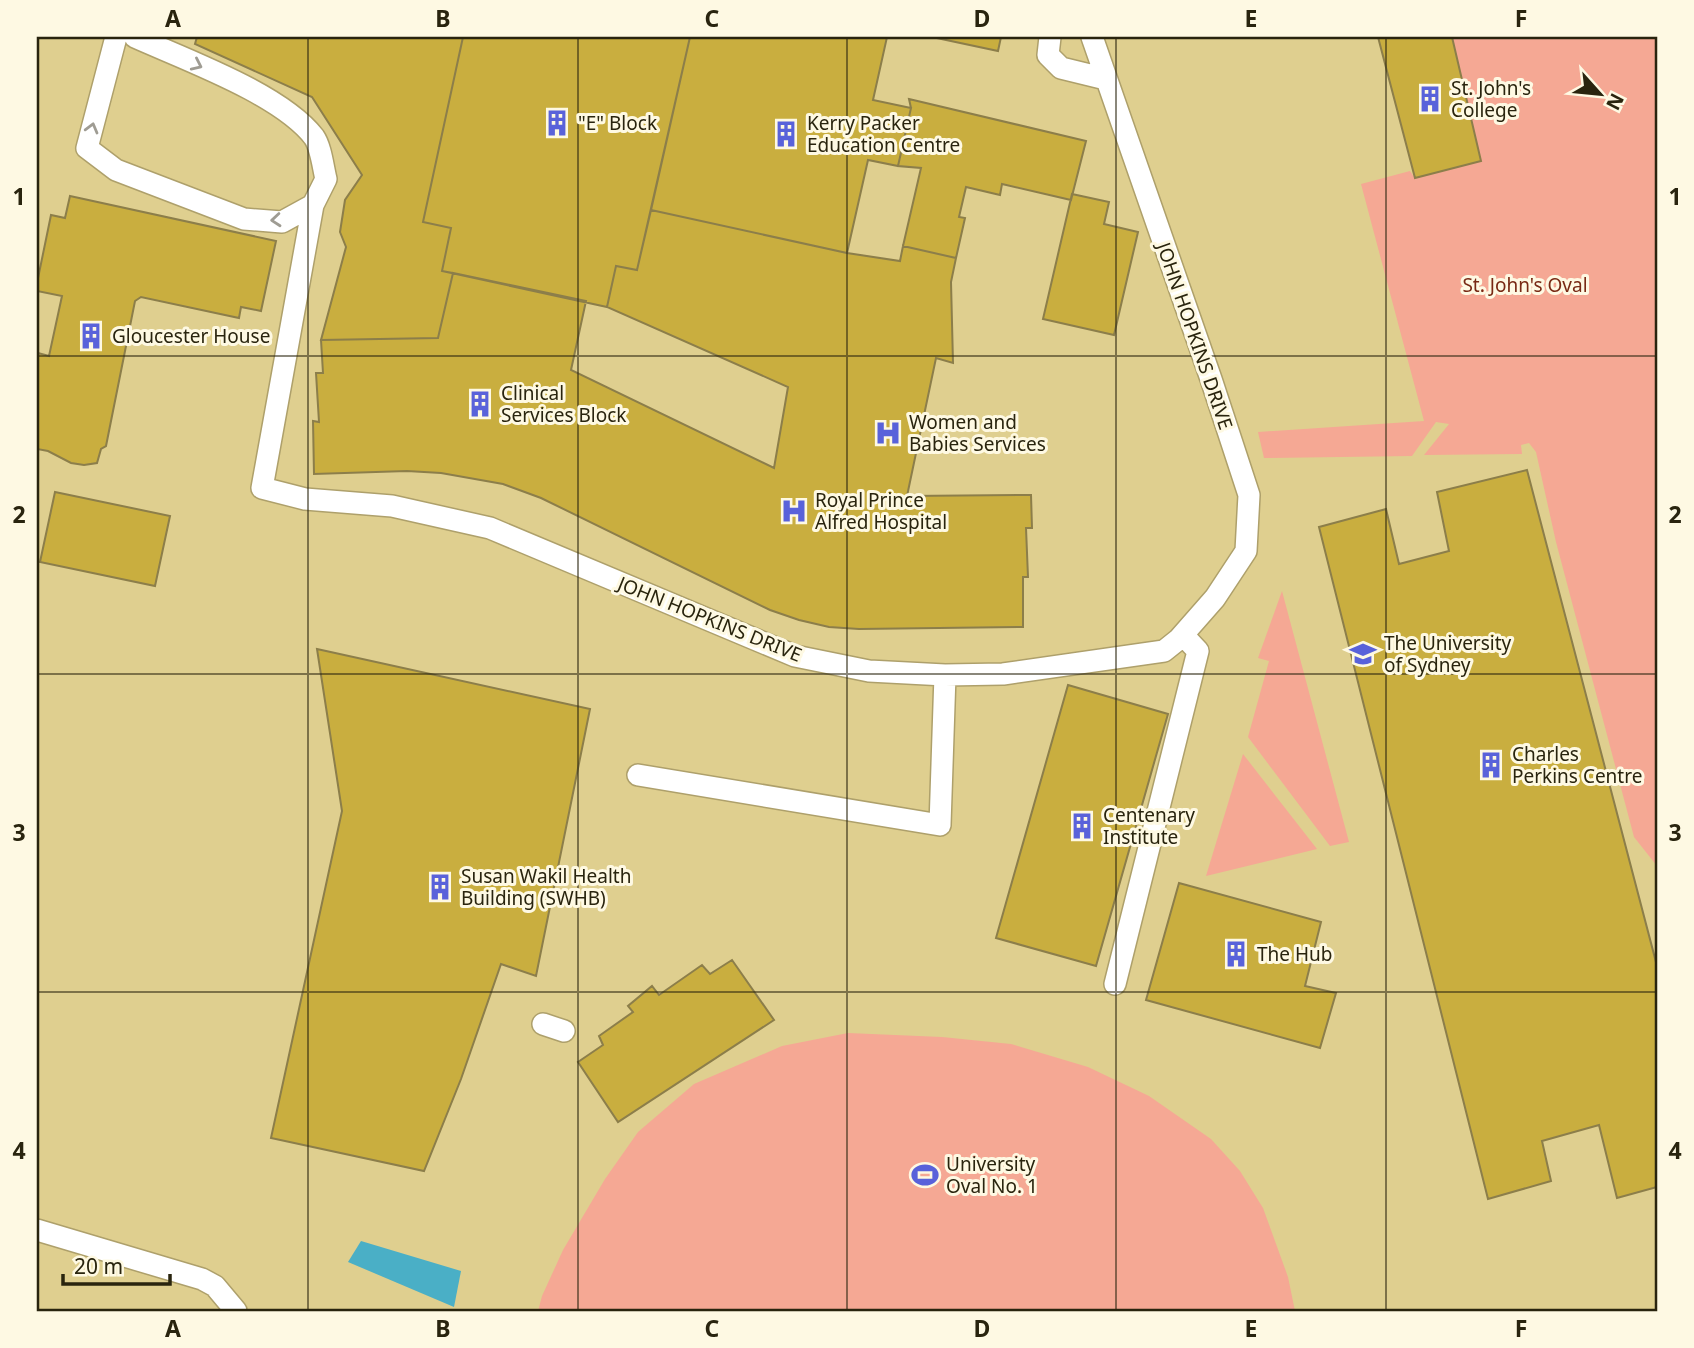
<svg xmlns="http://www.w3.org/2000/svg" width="1694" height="1348" font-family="'Noto Sans',sans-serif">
	<rect width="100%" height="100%" fill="#e6d8a0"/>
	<!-- built -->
	<path fill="#dfcf8f" d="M37,37h1620v1274h-1620z"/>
	<!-- green -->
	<path fill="#f5a894" d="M1452,37h205v829l-23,-29 -78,-295 -20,-90 -7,-9 -8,2 1,9 -98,1 25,-31 -13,-2 -24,34 -148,2 -6,-26 166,-11 -63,-237 49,-13 5,7 66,-17z
		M1282,591l67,251 -19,4 -82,-109 21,-76 -11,-3z
		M1243,754l74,95 -111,27z
		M848,1033l94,4 69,7 77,23 61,29 62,43 29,32 23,37 25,69 7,34h-757l4,-15 21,-46 42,-71 33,-47 56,-48 88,-38z"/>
	<!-- water -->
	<path fill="#4aafc6" d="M361,1241l100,30 -7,36 -106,-45z"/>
	<!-- building -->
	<path fill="#c9ae3f" stroke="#8c7e4a" stroke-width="2" d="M197,37h266l-40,185 28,6 -9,43 11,2 -15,65 -117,2 25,-93 -6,-15 5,-32 17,-25 -50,-78 -117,-53z
		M463,37h227l-53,233 -21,-4 -9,41 -165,-36 9,-43 -28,-6z
		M690,37h197l-14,63 38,8 -13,58 -30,-6 -21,93 -196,-43z
		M932,37h69l-3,14z
		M1378,37h74l29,124 -66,17z
		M909,99l177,42 -15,59 -69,-16 -2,11 -34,-8 -7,30 6,1 -9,40 -53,-12 18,-78 -23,-2 13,-58z
		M1072,194l37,8 -5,22 34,8 -24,103 -71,-16z
		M70,196l206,45 -15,70 -20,-4 -2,11 -98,-21 -6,4 -29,145 -5,3 -4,14 -13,2 -13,-2 -23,-12 -11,-2v-92l1,-4 11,3 13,-60 -25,-5v-8l14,-68 14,3z
		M651,210l196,43 53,8 3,-15 53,12 -5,24 2,81 -17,-5 -29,138 124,-1 1,33h-6l2,49h-5v50l-164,2 -30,-2 -30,-7 -29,-10 -229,-112 -38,-14 -62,-11 -34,-2 -93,3 -1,-53 6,1 -3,-49h7l-2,-33 117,-2 15,-65 133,28 -15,69 203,98 14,-81 -181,-80 9,-41 21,4z
		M1527,470l130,496v221l-40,11 -18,-73 -57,16 9,40 -63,18 -169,-672 67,-18 13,55 50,-13 -12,-59z
		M55,492l115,24 -15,70 -115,-24z
		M317,649l273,60 -54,267 -35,-12 -40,115 -37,92 -153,-33 71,-327z
		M1068,685l100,29 -72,252 -100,-28z
		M1179,883l142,39 -16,64 31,7 -16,55 -174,-48z
		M732,960l42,60 -156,102 -40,-60 25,-17 -4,-9 34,-24 -5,-6 24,-20 7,9 43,-30 8,9z"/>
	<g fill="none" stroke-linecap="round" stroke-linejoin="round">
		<!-- lane casing -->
		<g stroke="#aea06b" stroke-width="24">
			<path id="lane" d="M116,37l-29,111 29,22 128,49 38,3 31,-17 13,-26c-3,-12 -5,-32 -12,-42 -33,-43 -128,-77 -179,-100
				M1050,37l-2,18 13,13 45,11
				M313,205l-51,283 43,11 87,7 98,22 305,128 74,15 76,4 58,-1 161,-23 15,-12 36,-41 31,-47 3,-56 -38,-116 -119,-342
				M638,775l302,50 5,-150
				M1115,984l83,-333 -15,-16
				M543,1024l21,7
				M37,1230l165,49 13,7 21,25"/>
		</g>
		<!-- lane -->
		<use href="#lane" stroke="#fff" stroke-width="21"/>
	</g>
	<!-- one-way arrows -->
	<defs><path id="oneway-chevron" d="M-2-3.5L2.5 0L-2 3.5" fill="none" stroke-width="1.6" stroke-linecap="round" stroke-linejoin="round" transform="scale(1.75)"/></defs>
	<g stroke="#9f9c93">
		<use href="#oneway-chevron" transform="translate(197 65) rotate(25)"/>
		<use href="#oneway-chevron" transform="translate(92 128) rotate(-75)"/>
		<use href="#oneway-chevron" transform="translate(276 220) rotate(175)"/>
	</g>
	<!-- grid -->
	<path fill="none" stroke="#29240e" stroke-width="2" stroke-opacity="0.55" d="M308,37v1274M578,37v1274M847,37v1274M1116,37v1274M1386,37v1274M37,356h1620M37,674h1620M37,992h1620"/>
	<!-- icons -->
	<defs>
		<g id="building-bare" transform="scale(2.1)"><path d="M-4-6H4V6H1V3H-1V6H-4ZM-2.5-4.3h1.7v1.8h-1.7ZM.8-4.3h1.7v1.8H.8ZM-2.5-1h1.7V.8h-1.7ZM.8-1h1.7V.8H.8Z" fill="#5962da" stroke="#fef9e3" stroke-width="2.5" paint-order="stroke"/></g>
		<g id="hospital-bare" transform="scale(2.1)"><path d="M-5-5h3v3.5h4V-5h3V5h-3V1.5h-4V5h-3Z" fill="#5962da" stroke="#fef9e3" stroke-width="2.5" paint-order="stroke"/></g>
		<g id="university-bare" transform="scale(2.1)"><path d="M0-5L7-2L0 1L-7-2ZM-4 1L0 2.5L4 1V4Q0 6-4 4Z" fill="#5962da" stroke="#fef9e3" stroke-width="2.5" paint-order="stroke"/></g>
		<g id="stadium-bare" transform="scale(2.1)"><path d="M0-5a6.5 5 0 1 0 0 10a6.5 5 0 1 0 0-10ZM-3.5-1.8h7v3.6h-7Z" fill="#5962da" stroke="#fef9e3" stroke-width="2.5" paint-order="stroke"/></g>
	</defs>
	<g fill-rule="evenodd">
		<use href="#building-bare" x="1430" y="99"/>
		<use href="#building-bare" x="557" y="123"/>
		<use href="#building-bare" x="786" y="134"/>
		<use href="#building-bare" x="91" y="336"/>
		<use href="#building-bare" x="480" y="404"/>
		<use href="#hospital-bare" x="888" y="433"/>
		<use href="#hospital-bare" x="794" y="511"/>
		<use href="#university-bare" x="1363" y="654"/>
		<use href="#building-bare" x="1491" y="765"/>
		<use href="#building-bare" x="1082" y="826"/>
		<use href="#building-bare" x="440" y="887"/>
		<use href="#building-bare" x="1236" y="954"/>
		<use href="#stadium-bare" x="925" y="1175"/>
	</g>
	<g text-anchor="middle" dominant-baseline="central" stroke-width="6" stroke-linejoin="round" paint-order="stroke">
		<!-- poi labels -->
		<g font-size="19" fill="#29240e" stroke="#fef9e3" text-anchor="start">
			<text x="1451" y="88">St. John's<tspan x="1451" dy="22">College</tspan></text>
			<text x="578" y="123">"E" Block</text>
			<text x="807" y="123">Kerry Packer<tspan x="807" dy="22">Education Centre</tspan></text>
			<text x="112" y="336">Gloucester House</text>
			<text x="501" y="393">Clinical<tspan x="501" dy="22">Services Block</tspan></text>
			<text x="909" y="422">Women and<tspan x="909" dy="22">Babies Services</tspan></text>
			<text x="815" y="500">Royal Prince<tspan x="815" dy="22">Alfred Hospital</tspan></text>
			<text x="1384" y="643">The University<tspan x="1384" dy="22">of Sydney</tspan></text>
			<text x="1512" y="754">Charles<tspan x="1512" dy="22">Perkins Centre</tspan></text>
			<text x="1103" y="815">Centenary<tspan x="1103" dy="22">Institute</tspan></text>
			<text x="461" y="876">Susan Wakil Health<tspan x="461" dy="22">Building (SWHB)</tspan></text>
			<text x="1257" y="954">The Hub</text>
			<text x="946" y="1164">University<tspan x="946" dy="22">Oval No. 1</tspan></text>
		</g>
		<!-- park labels -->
		<g font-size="19" fill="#782914" stroke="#fef9e3">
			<text x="1525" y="285">St. John's Oval</text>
		</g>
		<!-- street labels -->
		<g font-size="19" fill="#29240e" stroke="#fef9e3">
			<text transform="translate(1195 336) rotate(71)">JOHN HOPKINS DRIVE</text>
			<text transform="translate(710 619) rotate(22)">JOHN HOPKINS DRIVE</text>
		</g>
	</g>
	<!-- border -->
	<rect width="1694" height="1348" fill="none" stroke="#fef9e3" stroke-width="77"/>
	<!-- north arrow -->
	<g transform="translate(1600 94) rotate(117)" stroke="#fef9e3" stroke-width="5" paint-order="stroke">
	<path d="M0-5L12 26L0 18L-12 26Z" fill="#29240e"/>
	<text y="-10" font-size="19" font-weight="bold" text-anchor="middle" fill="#29240e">N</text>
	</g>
	<!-- scale -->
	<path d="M63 1274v10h107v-10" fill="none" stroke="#29240e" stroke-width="3.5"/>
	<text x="74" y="1274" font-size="21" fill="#29240e" stroke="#fef9e3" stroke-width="5" paint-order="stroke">20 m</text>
	<rect x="38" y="38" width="1618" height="1272" fill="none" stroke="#29240e" stroke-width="2.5"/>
	<g font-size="23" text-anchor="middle" font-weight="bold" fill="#29240e">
		<text x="173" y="27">A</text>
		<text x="443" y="27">B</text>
		<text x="712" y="27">C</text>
		<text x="982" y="27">D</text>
		<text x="1251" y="27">E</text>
		<text x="1521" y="27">F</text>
		<text x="19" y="205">1</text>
		<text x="1675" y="205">1</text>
		<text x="19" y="523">2</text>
		<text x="1675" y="523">2</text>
		<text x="19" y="841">3</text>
		<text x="1675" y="841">3</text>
		<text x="19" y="1159">4</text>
		<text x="1675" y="1159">4</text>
		<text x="173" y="1337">A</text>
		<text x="443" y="1337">B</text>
		<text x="712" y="1337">C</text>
		<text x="982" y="1337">D</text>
		<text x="1251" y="1337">E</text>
		<text x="1521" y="1337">F</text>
	</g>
</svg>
